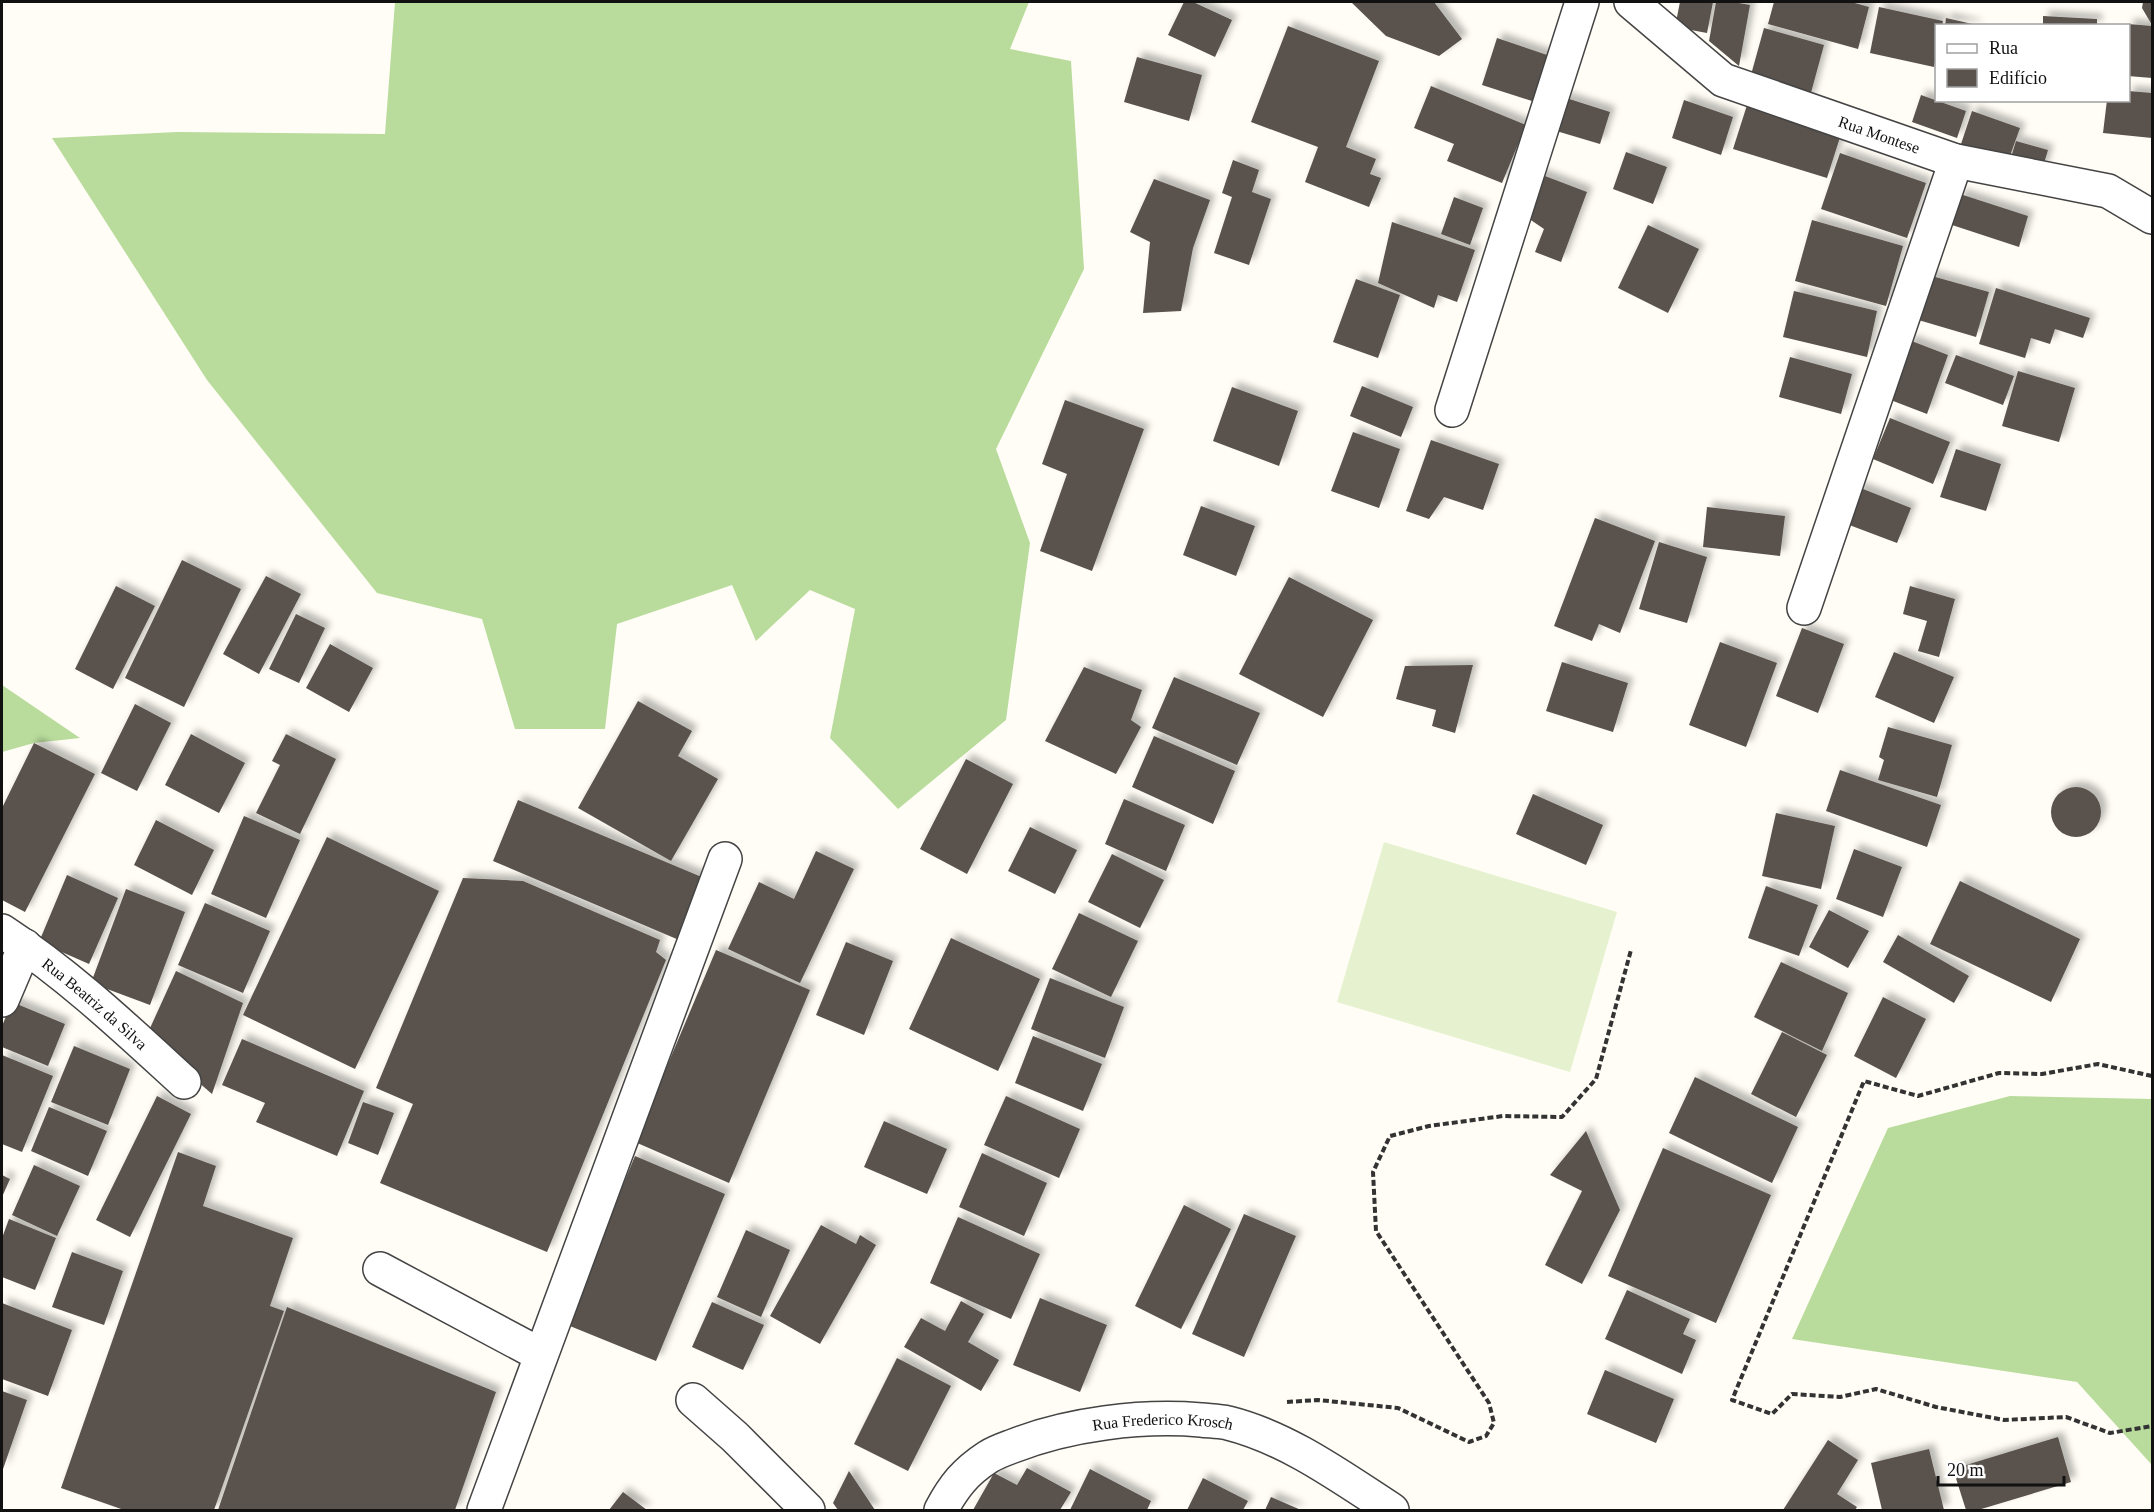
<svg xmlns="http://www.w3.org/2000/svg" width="2154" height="1512" font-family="'Times New Roman',serif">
	<defs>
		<filter id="shadow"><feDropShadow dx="5.5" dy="-5.5" stdDeviation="3" flood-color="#0004"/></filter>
	</defs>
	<rect width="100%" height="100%" fill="#fffdf5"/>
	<!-- forest -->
	<path fill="#b9dc9c" d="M395,2h634l-19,47 61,12 13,208 -88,180 34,94 -24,177 -108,89 -68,-71 25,-129 -45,-19 -54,51 -24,-56 -115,39 -12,105h-90l-33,-110 -105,-26 -170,-213 -155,-242 125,-6 208,2z
		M2,685l78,53 -46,5 -32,9z
		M2010,1096l142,3v366l-75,-83 -285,-43 96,-211z"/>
	<!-- pitch -->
	<path fill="#e6f2cf" d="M1384,842l233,70 -47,160 -233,-70z"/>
	<!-- building -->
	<path fill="#5a524d" filter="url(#shadow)" d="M1184,2h9l39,18 -17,37 -47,-22z
		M1351,2h83l28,37 -23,17 -53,-20z
		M1680,2h33l-6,31 -32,-6z
		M1716,2h17l17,3 -11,61 -30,-25z
		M1774,2h77l18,5 -11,42 -90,-25z
		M2143,2h9v23l-10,-17z
		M1879,7l64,14 -1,5h-6v29l-2,12 -64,-14z
		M2043,16l54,3v7h-54z
		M1946,18l31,7v1h-32z
		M2128,24l24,2v52l-24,-2z
		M1288,26l91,35 -33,86 30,12 -6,15 11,4 -12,29 -64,-25 13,-35 -67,-25z
		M1764,28l60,17 -15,55 -60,-18z
		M1497,38l53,18 -15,46 -53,-17z
		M1137,57l65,18 -13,46 -65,-19z
		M1431,86l95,39 -24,58 -55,-22 7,-17 -40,-16z
		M2128,91l24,2v45l-49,-5 4,-33h21z
		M1921,95l45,16 -9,27 -45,-16z
		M1563,97l47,15 -10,32 -47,-14z
		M1684,100l49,17 -12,38 -49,-17z
		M1748,102l94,29 -15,47 -94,-29z
		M1972,111l48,17 -13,36 -47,-17z
		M2016,141l32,9 -6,20 -32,-9z
		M1626,152l41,15 -14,37 -40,-15z
		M1840,153l86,30 -19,55 -86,-29z
		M1233,160l26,10 -7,22 19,7 -22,66 -35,-12 18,-56 -10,-4z
		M1537,173l50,19 -26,70 -26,-10 9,-23 -22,-15z
		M1154,179l56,21 -17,48 -12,63 -38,2 7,-71 -20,-10z
		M1960,194l68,22 -9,31 -70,-23z
		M1454,197l29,11 -13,37 -29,-11z
		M1812,220l91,26 -17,60 -91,-25z
		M1392,222l83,28 -18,52 -19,-7 -4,13 -56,-25z
		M1648,225l51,24 -31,64 -50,-25z
		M1928,275l61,17 -13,45 -61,-18z
		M1356,279l44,16 -22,63 -45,-16z
		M1996,288l94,30 -7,20 -28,-9 -5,15 -19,-6 -6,20 -46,-14z
		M1794,291l83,20 -10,46 -84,-20z
		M1909,340l39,15 -21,59 -39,-15z
		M1956,355l58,21 -11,29 -58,-22z
		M1790,357l62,17 -11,40 -62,-17z
		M2018,371l57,17 -16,54 -57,-16z
		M1362,386l51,21 -12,30 -51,-21z
		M1232,387l66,24 -19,55 -66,-25z
		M1065,400l79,29 -52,142 -52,-20 27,-77 -25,-10z
		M1890,418l60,24 -17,42 -60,-25z
		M1353,432l47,17 -21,59 -48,-17z
		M1431,440l68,24 -16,46 -39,-13 -15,22 -23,-8z
		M1956,449l45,15 -15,47 -46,-14z
		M1858,487l53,21 -14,35 -53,-20z
		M1201,506l54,20 -19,50 -53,-21z
		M1707,507l78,9 -5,40 -77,-9z
		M1595,518l60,23 -35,92 -21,-9 -7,17 -38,-15z
		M1659,542l48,15 -20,66 -48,-14z
		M182,560l59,29 -57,118 -59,-29z
		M266,576l35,18 -42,80 -36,-20z
		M1289,577l84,43 -50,97 -84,-43z
		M116,586l39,20 -42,83 -38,-20z
		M1910,586l45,13 -16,58 -21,-6 9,-30 -24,-7z
		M296,614l29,14 -26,55 -30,-14z
		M1802,628l42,16 -26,69 -42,-17z
		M1720,642l57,21 -31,84 -57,-22z
		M330,644l43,24 -24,44 -43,-24z
		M1894,652l60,25 -20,46 -59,-26z
		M1562,662l66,21 -15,49 -67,-21z
		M1473,665l-18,68 -23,-7 4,-16 -40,-11 9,-33z
		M1084,667l58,23 -11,30 10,7 -25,47 -71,-33z
		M1174,677l86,36 -23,52 -85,-37z
		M638,701l54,30 -14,25 40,23 -47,82 -93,-53z
		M135,704l36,19 -34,68 -36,-18z
		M1888,727l64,18 -15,52 -59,-17 6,-20 -5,-3z
		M191,734l54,29 -26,50 -54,-28z
		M286,734l50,25 -36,75 -44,-21 24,-48 -8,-4z
		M1154,736l81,35 -22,53 -81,-37z
		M34,743l61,31 -70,138 -23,-12v-92z
		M966,759l47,25 -46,90 -47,-25z
		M1840,770l101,35 -14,42 -101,-36z
		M2051 812a25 25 0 1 1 50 0a25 25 0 1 1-50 0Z
		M1533,794l70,31 -17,40 -70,-31z
		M1124,799l61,26 -19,46 -61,-27z
		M518,800l186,78 -25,62 -186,-79z
		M1776,813l59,13 -14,63 -59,-13z
		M244,816l56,24 -34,78 -55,-24z
		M156,820l58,30 -22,45 -58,-30z
		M1030,827l47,23 -22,44 -47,-23z
		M327,837l112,54 -84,178 -112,-54z
		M1854,849l48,18 -19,50 -47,-18z
		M816,851l38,18 -54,114 -72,-34 31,-67 35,17z
		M1112,854l52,26 -24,48 -52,-26z
		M67,875l51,23 -29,66 -50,-22z
		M463,878l60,3 137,59 -4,12 10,8 -119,292 -167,-69 33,-79 -37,-16z
		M1960,881l120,58 -29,63 -121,-58z
		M1766,886l52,19 -19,51 -51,-18z
		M126,889l59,23 -35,93 -59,-22z
		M205,903l65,28 -27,62 -65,-28z
		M1829,910l40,21 -21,37 -39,-21z
		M1079,913l59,28 -27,56 -59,-28z
		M1898,935l71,41 -15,27 -71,-41z
		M951,938l89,41 -42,92 -89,-42z
		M846,942l47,19 -29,74 -48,-20z
		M716,950l94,40 -81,193 -94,-41z
		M1781,962l67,31 -26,58 -68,-34z
		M176,971l67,32 -31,91 -66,-57z
		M1050,978l74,29 -19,51 -74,-29z
		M1883,997l43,22 -30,59 -42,-22z
		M12,1002l53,22 -17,42 -46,-19v-21z
		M1782,1032l45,23 -31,62 -45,-23z
		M1033,1036l69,28 -19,47 -68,-28z
		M242,1039l122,52 -27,65 -81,-34 9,-19 -43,-18z
		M74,1046l56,23 -22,56 -57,-23z
		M2,1055l51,21 -31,76 -20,-8z
		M1695,1077l103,50 -26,56 -103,-50z
		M157,1096l34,18 -61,123 -34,-17z
		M1006,1096l74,33 -21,49 -75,-33z
		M363,1102l31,11 -16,42 -30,-12z
		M49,1107l58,24 -19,45 -57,-25z
		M884,1121l63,28 -20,45 -63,-27z
		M1586,1131l34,79 -38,74 -37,-19 37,-74 -32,-16z
		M1663,1148l108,47 -55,128 -108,-47z
		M178,1152l38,14 -13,40 90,32 -23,68 14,5 -70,199h-90l-63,-22z
		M982,1153l65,30 -23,53 -65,-29z
		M635,1156l90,38 -69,167 -91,-37z
		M34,1165l46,21 -23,50 -45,-21z
		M2,1175l8,4 -8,18z
		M1184,1205l47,24 -50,100 -46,-23z
		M1244,1214l52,22 -52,121 -52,-23z
		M958,1217l82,37 -29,65 -81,-36z
		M9,1219l47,19 -21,52 -33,-13v-39z
		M821,1225l35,19 4,-9 16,10 -56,99 -50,-28z
		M746,1230l44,20 -29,67 -44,-20z
		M72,1252l51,19 -19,54 -52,-18z
		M1627,1290l63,29 -7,15 13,6 -14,34 -77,-35z
		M1040,1298l67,27 -27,67 -67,-27z
		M961,1301l23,13 -16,28 31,18 -18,31 -77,-44 17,-29 24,13z
		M712,1302l52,23 -21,45 -51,-23z
		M2,1303l70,27 -24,66 -46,-17z
		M287,1307l209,85 -41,118h-237z
		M897,1358l54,28 -43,85 -54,-27z
		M1605,1370l69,29 -18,44 -69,-29z
		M2,1391l25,9 -25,72z
		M2058,1437l13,45 -93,28h-12l-13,-41z
		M1828,1440l30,20 -21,34 20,13 -2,3h-72z
		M1929,1449l15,61h-62l-11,-47z
		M1027,1468l44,24 -11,18h-87l21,-37 23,12z
		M1090,1469l61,32 -4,9h-77z
		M849,1471l26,39h-37l-5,-7z
		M1203,1478l45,23 -5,9h-56z
		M623,1492l24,18h-38z
		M1271,1497l30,13h-36z"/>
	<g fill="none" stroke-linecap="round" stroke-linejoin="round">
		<!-- minor casing -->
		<g stroke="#444" stroke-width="36">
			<g id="minor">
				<path id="s1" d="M1631,2l92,78 233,81 152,30 44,26"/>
				<path d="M1452,410l130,-408"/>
				<path d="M1804,608l152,-447"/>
				<path id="s2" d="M2,931c66,43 124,98 182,151"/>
				<path d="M2,1000l23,-54"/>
				<path d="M380,1269l161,86"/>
				<path d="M693,1400l42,37 73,73"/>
				<path d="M484,1510l241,-651"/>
				<path id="s3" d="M941,1510c13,-24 24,-38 47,-53 8,-5 17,-8 25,-11 56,-22 128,-31 188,-26 9,1 18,1 27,3 60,15 113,54 164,87"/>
			</g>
		</g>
		<!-- path -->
		<path stroke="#333" stroke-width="4" stroke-dasharray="6 3" stroke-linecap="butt" d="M2152,1076l-54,-12 -56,10 -43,-1 -81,23 -54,-15 -132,319 40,14 20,-20 48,3 36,-8 60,18 68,13 62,-3 44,16 42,-7
			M1287,1402l31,-2 80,8 71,34 17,-6 8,-13 -5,-20 -113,-172 -3,-59 17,-36 39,-10 74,-10 59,1 34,-38 35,-129"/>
		<!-- minor -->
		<use href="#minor" stroke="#fff" stroke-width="33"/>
	</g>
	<g text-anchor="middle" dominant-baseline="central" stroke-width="6" stroke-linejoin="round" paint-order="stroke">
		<!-- street labels -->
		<g font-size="16" fill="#111" stroke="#fff">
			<text stroke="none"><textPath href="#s1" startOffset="286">Rua Montese</textPath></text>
			<text stroke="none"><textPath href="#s2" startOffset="118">Rua Beatriz da Silva</textPath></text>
			<text stroke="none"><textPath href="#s3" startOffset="252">Rua Frederico Krosch</textPath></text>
		</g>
	</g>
	<!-- border -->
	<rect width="2154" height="1512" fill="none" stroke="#111111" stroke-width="6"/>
	<!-- legend -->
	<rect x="1935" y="24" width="195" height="78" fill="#ffffff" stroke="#a0a0a0" stroke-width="1.5"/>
	<rect x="1947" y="44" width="30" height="9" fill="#ffffff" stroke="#a0a0a0" stroke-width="1.5"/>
	<text x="1989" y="54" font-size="18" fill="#111111">Rua</text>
	<rect x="1947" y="69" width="30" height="18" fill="#5a524d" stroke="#a0a0a0" stroke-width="1.5"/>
	<text x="1989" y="84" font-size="18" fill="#111111">Edifício</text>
	<!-- scale -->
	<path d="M1938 1476v9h126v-9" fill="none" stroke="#111111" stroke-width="3"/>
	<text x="1947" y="1476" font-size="18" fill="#111111" stroke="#ffffff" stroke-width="4.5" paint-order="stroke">20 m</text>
</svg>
